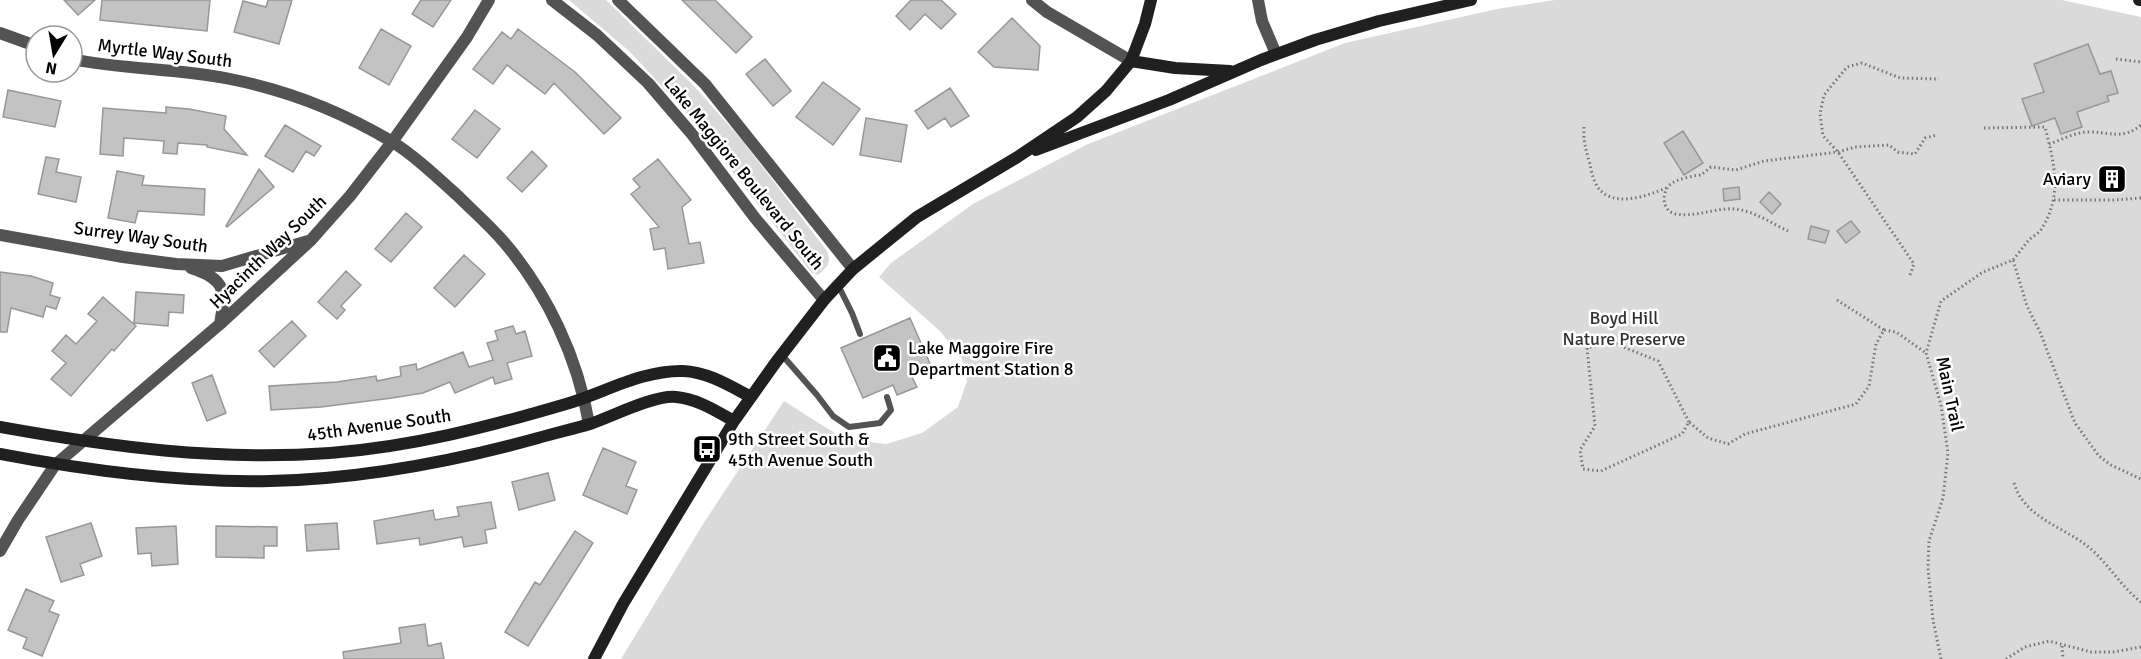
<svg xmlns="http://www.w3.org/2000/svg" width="2141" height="659" font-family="Signika,sans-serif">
	<rect width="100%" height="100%" fill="#fff"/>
	<!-- park -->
	<path fill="#dadada" d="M569,0h37l87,85 48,54 86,112c5,12 0,16 -9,24l-7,-3 -128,-163 -53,-57z
		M1555,0h507l79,17v642h-1520l84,-138 79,-120 60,38 42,5 36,-11 36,-26 9,-26 -5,-22 -22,-28 -61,-54 12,-14 82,-59 115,-60 257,-101 152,-34z"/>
	<!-- building -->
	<path fill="#c3c3c3" stroke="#979797" stroke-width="1.5" d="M64,0h31l-17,15z
		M102,0h108l-3,31 -107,-11z
		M268,0h24l-13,44 -45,-12 9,-31 23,6z
		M421,0h30l-18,27 -21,-13z
		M682,0h33l37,37 -16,16z
		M911,0h30l15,14 -15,15 -16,-15 -15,16 -14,-14z
		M1012,18l28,28 -2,24 -44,-3 -16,-15z
		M381,29l30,17 -22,39 -30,-17z
		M518,29l57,43 46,46 -17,16 -50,-51 -9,11 -38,-29 -14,19 -20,-15 29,-37 9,7z
		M2088,44l12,30 11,-3 7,22 -11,3 2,5 -32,11 5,15 -21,7 -6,-16 -23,8 -10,-27 22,-7 -10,-28z
		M765,59l26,32 -18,15 -27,-32z
		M823,82l37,27 -27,36 -37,-28z
		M950,88l19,28 -18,11 -6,-9 -17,11 -13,-18z
		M8,90l53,11 -6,26 -52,-10z
		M166,107l23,2 37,7 -2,13 23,26 -40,-8v-2l-29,-2 -1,11 -14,-1 1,-12 -40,-3 -1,18 -23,-2 3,-46 63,5z
		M475,110l25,19 -23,29 -25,-19z
		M866,118l41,7 -6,37 -41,-7z
		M285,125l36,21 -7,10 -8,-5 -13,21 -28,-16z
		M1683,131l20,32 -19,12 -20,-32z
		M532,151l15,15 -25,26 -15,-14z
		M46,157l13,2 -3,13 25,5 -5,25 -38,-8z
		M658,159l33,41 -9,7 7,37 11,-2 4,21 -36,6 -3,-21 -11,2 -4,-21 9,-2 -28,-33 9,-7 -7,-8z
		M259,169l15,18 -47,40 -1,-1z
		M117,171l27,5 -2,9 63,4 -1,26 -66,-4 -3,12 -27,-5z
		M1739,187l1,12 -16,2 -1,-12z
		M1769,192l12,12 -9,10 -12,-12z
		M406,213l16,14 -31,35 -16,-13z
		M1851,221l9,11 -14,11 -9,-12z
		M1811,226l18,5 -4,12 -17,-4z
		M464,255l21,19 -30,33 -21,-19z
		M346,271l15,14 -20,21 4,4 -8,9 -19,-17z
		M0,272l31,4 22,7 -3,12 10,3 -4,11 -10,-3 -3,11 -32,-9 -4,24h-7z
		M136,292l48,3 -1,18 -14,-1 -1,14 -34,-3z
		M103,297l33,29 -22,25 -2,-2 -41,47 -20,-17 15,-16 -14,-12 14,-16 10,9 21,-23 -9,-7z
		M910,318l22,50 -20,9 5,10 -20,8 -4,-10 -30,13 -22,-50z
		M292,321l14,15 -32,31 -15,-16z
		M513,326l3,8 9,-3 7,25 -25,7 5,16 -17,5 -2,-7 -38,16 -5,-11 -27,11 -31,5 -71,9 -50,3 -2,-24 68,-4 39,-6 1,5 24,-5 -1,-9 16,-3 1,6 46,-18 6,15 24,-7 -6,-17 11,-3 -3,-9z
		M212,375l14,38 -19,8 -15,-38z
		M603,448l33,14 -10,24 11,4 -10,24 -44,-19z
		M548,473l7,27 -36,10 -7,-28z
		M491,502l5,26 -11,2 2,13 -23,4 -2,-10 -42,8 -1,-7 -42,6 -3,-23 59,-11 2,10 24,-4 -2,-9z
		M91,523l11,33 -22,8 4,11 -23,7 -15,-45z
		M337,523l2,26 -32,2 -2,-26z
		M176,526l2,38 -26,2 -1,-13 -13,1 -2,-26z
		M216,526l61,1v19h-13v12l-48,-1z
		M575,531l18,12 -65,103 -23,-14 30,-50 5,3z
		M26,589l28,12 -5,10 10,4 -17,41 -19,-8 4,-10 -19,-8z
		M425,624l3,22 13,-3 3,16h-100l-1,-7 58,-9 -2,-15z"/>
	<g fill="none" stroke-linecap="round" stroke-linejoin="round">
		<!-- path -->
		<path stroke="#757575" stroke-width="3" stroke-dasharray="1.5 3" stroke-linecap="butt" d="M2116,59l25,3
			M1584,127c-1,13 2,24 6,37 1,5 2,12 5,18 12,28 50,15 71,6
			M1984,128l61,-1c9,36 18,67 -3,101 -3,6 -10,8 -14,13 -5,6 -10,13 -15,19
			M2049,144c12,-4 25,-11 37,-12 22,-1 36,9 55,-7
			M2054,200h59l28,-2
			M1788,231c-19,-9 -40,-24 -61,-22 -17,1 -34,8 -51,5 -16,-3 -15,-26 -2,-32 5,-3 22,-7 27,-7l10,-8 25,3 28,-9 74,-9 17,-5 34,-2 9,7 17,2 10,-16 12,-3
			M1910,275l4,-11 -76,-112 -15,-16 -3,-22 4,-19 23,-28 15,-4 38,15 39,1
			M1837,300l47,30
			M1689,422l-31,-61 -47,-19 -24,6 8,78 -15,24 3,19 18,2 81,-37 7,-12 19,16 20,6 17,-10 111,-30 13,-18 7,-42 8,-14 12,2 30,21
			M2014,483c10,34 47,43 72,62 21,16 34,41 55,57
			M2062,646l1,13
			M1941,659l-8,-39 -5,-52 1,-27 14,-43 5,-45 -7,-48 -15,-52 15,-52 42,-29 30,-12 14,46 13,26 35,91 24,33 12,9 30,14
			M2006,659l19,-12 24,-6 42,11h22l28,-5"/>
		<!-- lane -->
		<path stroke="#535353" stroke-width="6" d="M838,285l14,28 8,21
			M782,355l35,40 16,21 16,11 31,-4 11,-13 -4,-13"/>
		<!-- street -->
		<path stroke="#535353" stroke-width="12" d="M552,0l45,35 51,48 43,50 64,85 69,82
			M618,0l87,84 148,185
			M1032,0l15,12 84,49
			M1258,0l4,21 14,33
			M0,33l36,13
			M72,59c52,11 106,9 158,20 56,11 112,33 161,62 24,15 46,36 67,55 15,15 31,29 45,45 44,51 75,117 86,183
			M0,235l123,22 53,7 46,2 86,-25
			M191,268c35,11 35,23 29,56
			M0,551l18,-31 37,-55 165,-141 91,-84 39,-44 42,-54 75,-105 22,-37"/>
		<!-- secondary -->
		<path stroke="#202020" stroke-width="12" d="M2139,0h2
			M1131,61l44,7 55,3
			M1036,150l133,-50 92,-40 54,-20 64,-19 92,-21
			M0,427c111,20 217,34 330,26 81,-6 158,-26 236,-49 38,-11 76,-34 117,-33 25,1 47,15 68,26
			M0,454c89,17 179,29 270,27 90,-2 181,-19 268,-43 17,-5 35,-9 52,-14 23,-8 64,-29 86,-27 22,2 40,14 58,24
			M594,659l29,-55 111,-183 42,-59 48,-62 29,-31 64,-52 99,-59 61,-41 29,-26 25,-30 14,-37 6,-24"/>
	</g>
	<!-- icons -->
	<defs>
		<g id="building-square" transform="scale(1.5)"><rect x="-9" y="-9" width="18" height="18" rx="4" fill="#000" stroke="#fff"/><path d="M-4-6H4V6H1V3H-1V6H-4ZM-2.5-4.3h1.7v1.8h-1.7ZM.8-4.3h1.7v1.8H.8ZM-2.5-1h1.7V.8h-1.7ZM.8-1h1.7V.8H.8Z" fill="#fff"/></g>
		<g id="civic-square" transform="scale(1.5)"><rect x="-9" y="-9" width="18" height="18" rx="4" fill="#000" stroke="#fff"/><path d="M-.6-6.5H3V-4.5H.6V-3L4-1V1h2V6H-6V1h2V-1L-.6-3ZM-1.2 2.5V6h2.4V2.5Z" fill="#fff"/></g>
		<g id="bus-square" transform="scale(1.5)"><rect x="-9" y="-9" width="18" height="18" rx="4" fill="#000" stroke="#fff"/><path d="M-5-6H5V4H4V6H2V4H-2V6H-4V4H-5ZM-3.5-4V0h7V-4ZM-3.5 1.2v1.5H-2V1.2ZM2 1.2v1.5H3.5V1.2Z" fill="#fff"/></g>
	</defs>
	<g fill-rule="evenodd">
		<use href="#building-square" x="2112" y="179"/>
		<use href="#civic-square" x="887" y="358"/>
		<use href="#bus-square" x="707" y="449"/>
	</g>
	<g text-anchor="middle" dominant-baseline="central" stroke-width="5" stroke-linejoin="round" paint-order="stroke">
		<!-- street labels -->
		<g font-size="18" fill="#000" stroke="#fff">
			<text transform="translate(165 53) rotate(7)">Myrtle Way South</text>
			<text transform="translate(744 173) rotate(51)">Lake Maggiore Boulevard South</text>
			<text transform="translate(141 237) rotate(8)">Surrey Way South</text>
			<text transform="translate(268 252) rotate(-44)">Hyacinth Way South</text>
			<text transform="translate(1950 394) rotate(78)">Main Trail</text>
			<text transform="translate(379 425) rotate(-8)">45th Avenue South</text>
		</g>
		<!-- poi labels -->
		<g font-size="18" fill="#000" stroke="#fff" text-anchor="start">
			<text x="2091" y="179" text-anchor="end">Aviary</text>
			<text x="908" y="348">Lake Maggoire Fire<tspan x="908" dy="21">Department Station 8</tspan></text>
			<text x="728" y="439">9th Street South &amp;<tspan x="728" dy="21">45th Avenue South</tspan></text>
		</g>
		<!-- park labels -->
		<g font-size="18" fill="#313131" stroke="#fff">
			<text x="1624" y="318">Boyd Hill<tspan x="1624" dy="21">Nature Preserve</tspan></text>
		</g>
	</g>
	<!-- north arrow -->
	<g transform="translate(54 54) rotate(191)"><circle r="28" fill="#ffffff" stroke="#999999" stroke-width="1.5"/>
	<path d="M0-4.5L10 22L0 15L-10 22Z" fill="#000000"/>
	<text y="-9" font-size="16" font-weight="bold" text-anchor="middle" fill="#000000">N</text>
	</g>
</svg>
